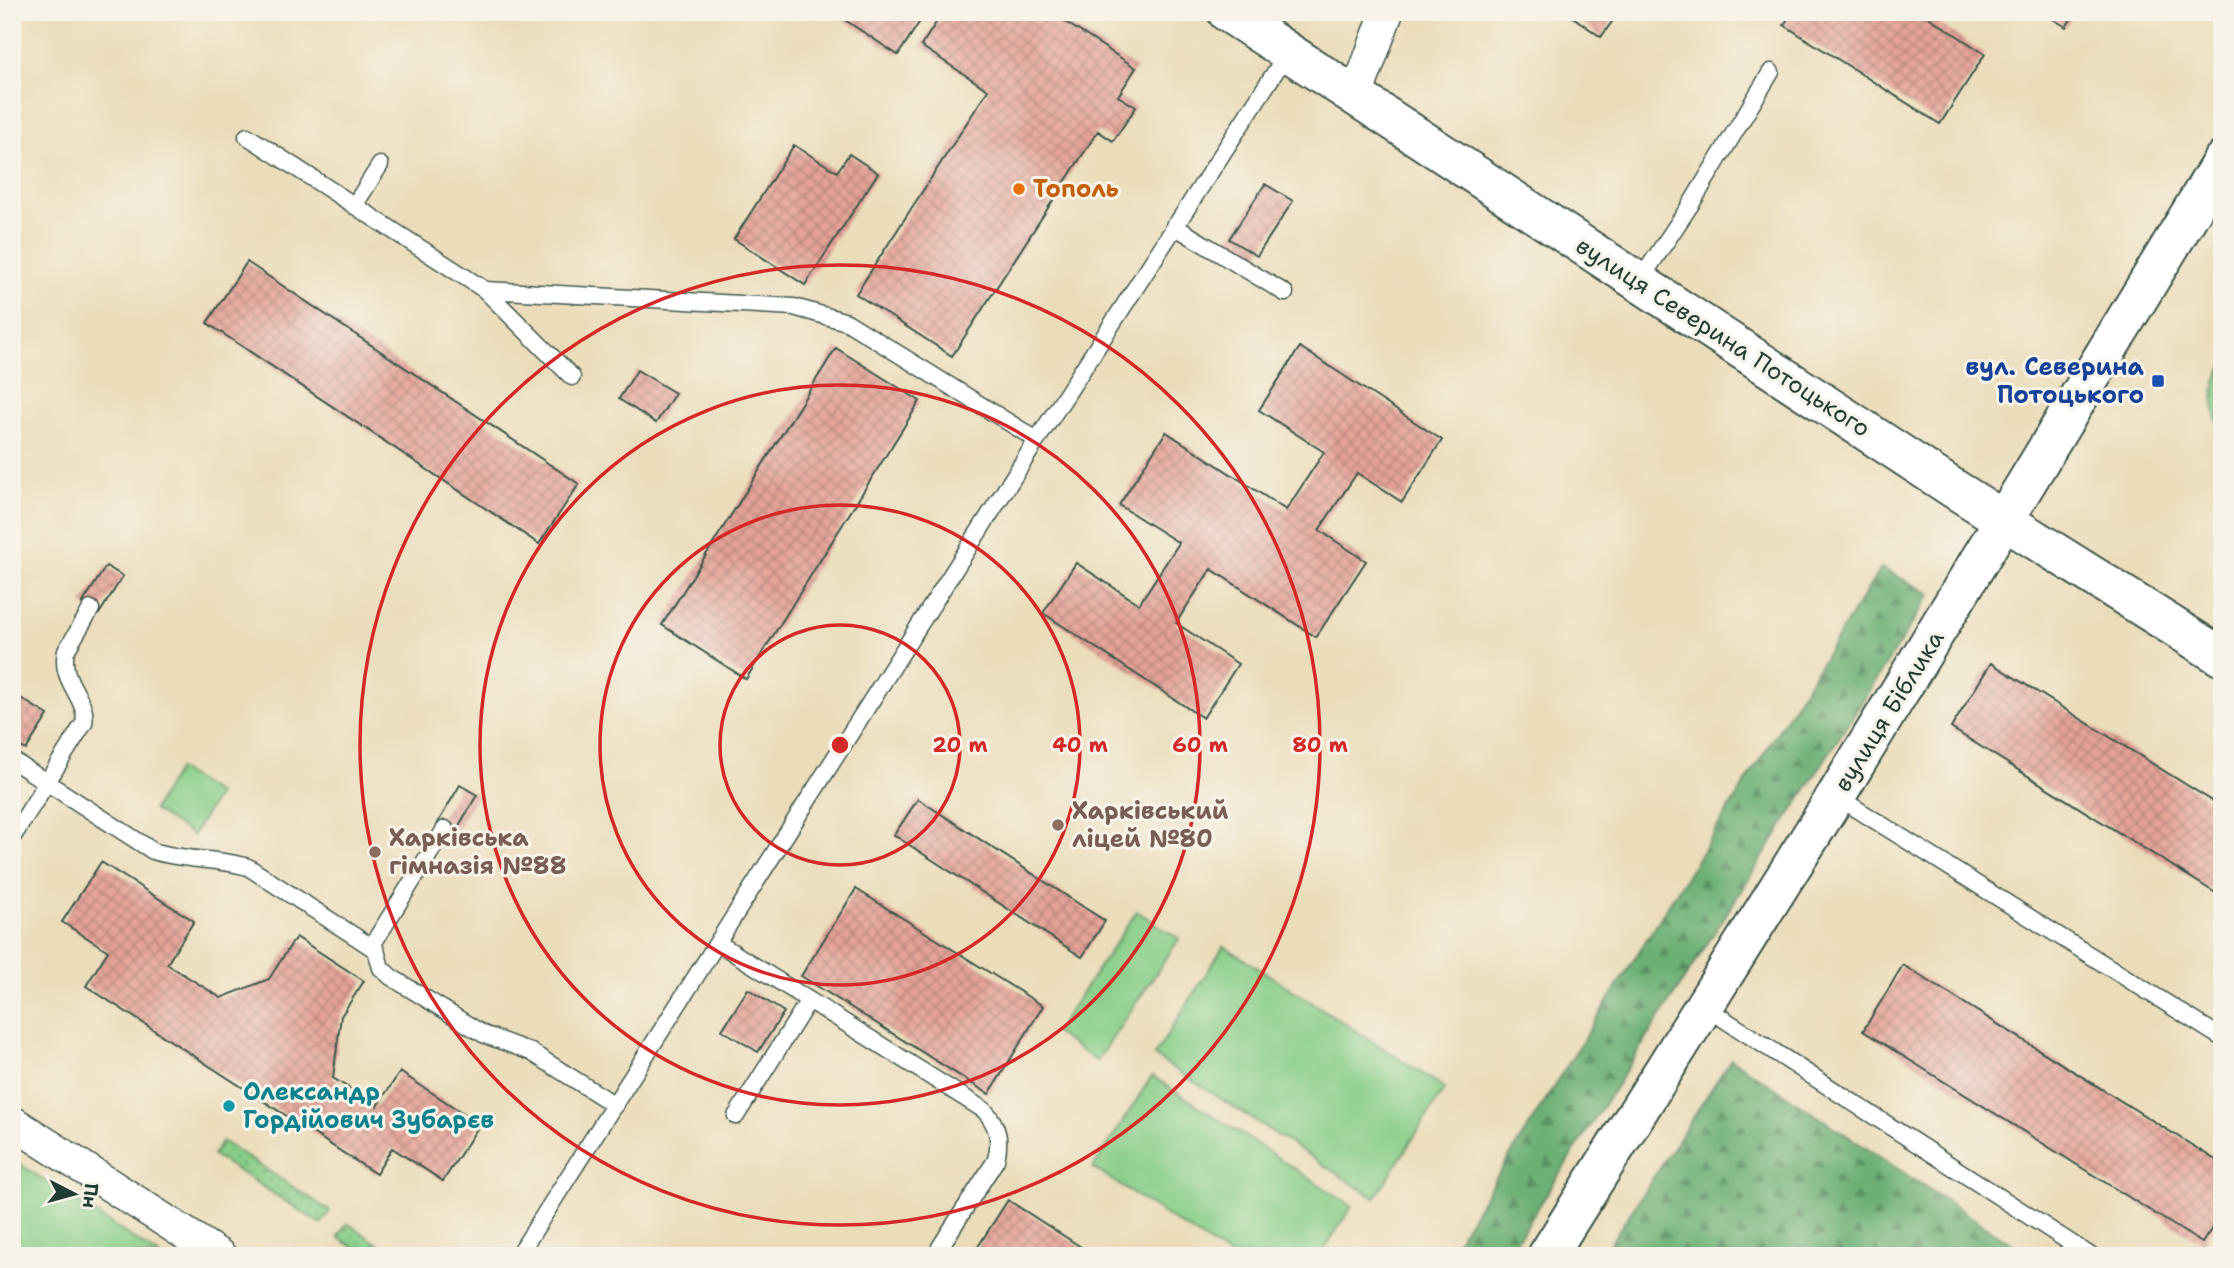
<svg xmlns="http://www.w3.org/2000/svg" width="2234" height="1268" font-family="'Shantell Sans',sans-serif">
	<defs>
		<pattern id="grass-dots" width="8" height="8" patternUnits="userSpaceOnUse" patternTransform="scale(1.75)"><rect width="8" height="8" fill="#87cd87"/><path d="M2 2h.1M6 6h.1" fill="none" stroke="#6ea86f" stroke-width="1.8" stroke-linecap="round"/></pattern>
		<pattern id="forest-firs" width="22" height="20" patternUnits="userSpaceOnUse" patternTransform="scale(1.75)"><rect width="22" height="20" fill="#6db074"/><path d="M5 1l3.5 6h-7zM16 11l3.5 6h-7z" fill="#599060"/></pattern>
		<pattern id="building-cross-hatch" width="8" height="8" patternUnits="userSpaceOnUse" patternTransform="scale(1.75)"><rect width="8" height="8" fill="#e5a397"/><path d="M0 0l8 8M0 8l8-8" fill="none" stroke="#b9867c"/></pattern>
	</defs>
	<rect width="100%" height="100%" fill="#f7f3e8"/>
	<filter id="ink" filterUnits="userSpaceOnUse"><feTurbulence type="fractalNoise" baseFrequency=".0143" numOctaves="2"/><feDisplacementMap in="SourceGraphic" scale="14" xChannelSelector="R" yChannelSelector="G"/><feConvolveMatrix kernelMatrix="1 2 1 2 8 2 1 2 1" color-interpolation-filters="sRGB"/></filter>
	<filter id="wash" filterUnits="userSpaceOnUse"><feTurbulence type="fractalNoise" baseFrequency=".00686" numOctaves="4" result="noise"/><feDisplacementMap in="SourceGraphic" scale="28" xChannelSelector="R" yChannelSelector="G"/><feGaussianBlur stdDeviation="1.57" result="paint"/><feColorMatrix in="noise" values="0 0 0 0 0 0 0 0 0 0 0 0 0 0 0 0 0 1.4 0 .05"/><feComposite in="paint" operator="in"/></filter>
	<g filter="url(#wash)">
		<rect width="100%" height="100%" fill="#ebddba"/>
		<!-- grass -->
		<path fill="url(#grass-dots)" stroke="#53855e" stroke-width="2" d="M2222,368v66c-9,-23 -13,-44 0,-66z
			M222,1141l108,70 -9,13 -108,-69z
			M347,1223l49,33h-29l-29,-19z"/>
		<!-- forest -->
		<path fill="url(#forest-firs)" stroke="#467654" stroke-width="2" d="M1881,568l50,26 -424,662h-60z
			M1731,1059l299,197h-428z"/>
		<!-- park -->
		<path fill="#87cd87" stroke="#53855e" stroke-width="2" d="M178,769l40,25 -25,41 -40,-25z
			M1137,911l42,28 -82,122 -42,-28z
			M1224,946l221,142 -70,110 -221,-142z
			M1152,1076l200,130 -32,50h-91l-136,-88z
			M12,1159l148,97h-148z"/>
		<g id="blocks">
			<!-- building -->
			<path fill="url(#building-cross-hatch)" d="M833,12h93l-28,43z
				M943,12h107l86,56 -18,28 18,11 -23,34 -15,-10 -146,225 -96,-62 132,-204 -67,-44z
				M1566,12h53l-18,25z
				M1792,12h129l64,42 -45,70 -156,-99z
				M2042,12h34l-10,15z
				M794,145l43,27 12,-18 29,19 -73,112 -71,-46z
				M1265,184l28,17 -36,55 -28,-17z
				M247,262l332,222 -40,60 -332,-221z
				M1300,347l142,93 -40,62 -45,-29 -38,57 47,31 -50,76 -105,-68 -35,54 62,41 -35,54 -160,-105 33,-50 63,41 40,-61 -60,-38 47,-73 120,78 38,-58 -65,-42z
				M836,348l84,53 -174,278 -84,-54z
				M637,370l38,23 -19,30 -37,-24z
				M106,566l17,10 -24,38 -17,-10z
				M1991,663l231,144v90l-271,-169z
				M12,693l36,22 -22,35 -14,-8z
				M460,785l17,10 -23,39 -17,-10z
				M918,799l187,122 -23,36 -188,-122z
				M101,862l93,59 -27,43 54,34 48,-19 27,-42 68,44 -23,35 -8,62 44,28 23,-34 80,52 -37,57 -51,-33 -16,26 -290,-188 22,-35 -46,-29z
				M856,889l187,117 -54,88 -188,-118z
				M1903,965l319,199v49l-20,30 -339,-212z
				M748,989l36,23 -26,40 -36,-22z
				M1008,1200l87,56h-123z"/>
		</g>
	</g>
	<g filter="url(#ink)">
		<use href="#blocks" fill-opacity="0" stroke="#3e5548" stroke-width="2"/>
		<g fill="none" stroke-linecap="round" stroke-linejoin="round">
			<!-- lane casing -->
			<g stroke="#3e5548" stroke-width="19">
				<path id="lane" d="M247,136l238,154 309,17 53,15 190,118
					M354,206l26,-41
					M1174,226l111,67
					M1639,282l52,-78 80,-132
					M485,290l87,87
					M12,760l141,91c31,10 64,7 95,16l128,83 5,18 10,9 92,57 48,18 84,53
					M1836,796l386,242
					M12,838l72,-115c5,-25 -25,-40 -18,-72l25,-42
					M718,943l266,167c14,15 17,30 12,50l-56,87
					M371,947l74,-118
					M1705,1007l386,249
					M736,1116l73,-116
					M518,1256l519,-816 251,-388"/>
			</g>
			<!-- street casing -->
			<g stroke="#3e5548" stroke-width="35">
				<path id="street" d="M1356,96l31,-84
					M12,1122l208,134"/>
			</g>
			<!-- secondary casing -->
			<g stroke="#3e5548" stroke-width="42">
				<path id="secondary" d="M1227,12l729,478 266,167
					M1547,1256l289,-460 386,-635"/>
			</g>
			<!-- lane -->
			<use href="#lane" stroke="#fff" stroke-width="16"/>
			<!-- street -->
			<use href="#street" stroke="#fff" stroke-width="32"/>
			<!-- secondary -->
			<use href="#secondary" stroke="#fff" stroke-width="38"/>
		</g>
	</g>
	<!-- distance rings -->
	<g fill="none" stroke="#d62828" stroke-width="3.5">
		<circle cx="840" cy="745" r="120"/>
		<circle cx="840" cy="745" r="240"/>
		<circle cx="840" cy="745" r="360"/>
		<circle cx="840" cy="745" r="480"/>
	</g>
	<!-- markers -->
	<circle fill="#e8710a" stroke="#f7f3e8" stroke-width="2.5" cx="1019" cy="189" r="7"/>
	<rect fill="#1a4fb4" stroke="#f7f3e8" stroke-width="2.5" x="2151" y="374" width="14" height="14" rx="3.5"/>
	<g fill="#8d6e63" stroke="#f7f3e8" stroke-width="2.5">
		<circle cx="1058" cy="825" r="7"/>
		<circle cx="375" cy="852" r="7"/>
	</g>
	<circle fill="#0f9aa8" stroke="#f7f3e8" stroke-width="2.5" cx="229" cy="1106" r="7"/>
	<g text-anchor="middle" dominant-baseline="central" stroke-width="6" stroke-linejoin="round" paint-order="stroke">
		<!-- food labels -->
		<g font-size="24" font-weight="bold" fill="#c56008" stroke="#f7f3e8" text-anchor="start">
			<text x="1033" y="189">Тополь</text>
		</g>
		<!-- street labels -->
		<g font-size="24" fill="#1f3d34" stroke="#f7f3e8">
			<text transform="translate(1723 337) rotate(33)">вулиця Северина Потоцького</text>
			<text transform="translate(1889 711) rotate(-58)">вулиця Біблика</text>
		</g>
		<!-- transit labels -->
		<g font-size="24" font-weight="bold" fill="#164399" stroke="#f7f3e8" text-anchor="end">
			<text x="2144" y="367">вул. Северина<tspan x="2144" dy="28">Потоцького</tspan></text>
		</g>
		<!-- education labels -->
		<g font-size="24" font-weight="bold" fill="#785e54" stroke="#f7f3e8" text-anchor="start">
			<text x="1072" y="811">Харківський<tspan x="1072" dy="28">ліцей №80</tspan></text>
			<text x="389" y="838">Харківська<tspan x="389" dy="28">гімназія №88</tspan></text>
		</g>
		<!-- culture labels -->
		<g font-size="24" font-weight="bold" fill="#0d838f" stroke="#f7f3e8" text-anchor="start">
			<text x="243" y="1092">Олександр<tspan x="243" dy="28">Гордійович Зубарєв</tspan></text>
		</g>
	</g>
	<circle cx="840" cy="745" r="10" fill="#d62828" stroke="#f7f3e8" stroke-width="3.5"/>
	<g font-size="21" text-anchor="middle" font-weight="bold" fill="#d62828" stroke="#f7f3e8" stroke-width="6" stroke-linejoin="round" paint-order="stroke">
		<text x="960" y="752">20 m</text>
		<text x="1080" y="752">40 m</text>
		<text x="1200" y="752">60 m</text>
		<text x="1320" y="752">80 m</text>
	</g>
	<!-- margin -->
	<rect width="2234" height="1268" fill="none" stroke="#f7f3e8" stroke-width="42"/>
	<!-- north arrow -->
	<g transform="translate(74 1194) rotate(96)" stroke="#f7f3e8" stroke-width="5" paint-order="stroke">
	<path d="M0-5L12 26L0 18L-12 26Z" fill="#1f3d34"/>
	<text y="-10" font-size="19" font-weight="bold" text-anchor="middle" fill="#1f3d34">Пн</text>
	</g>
</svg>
